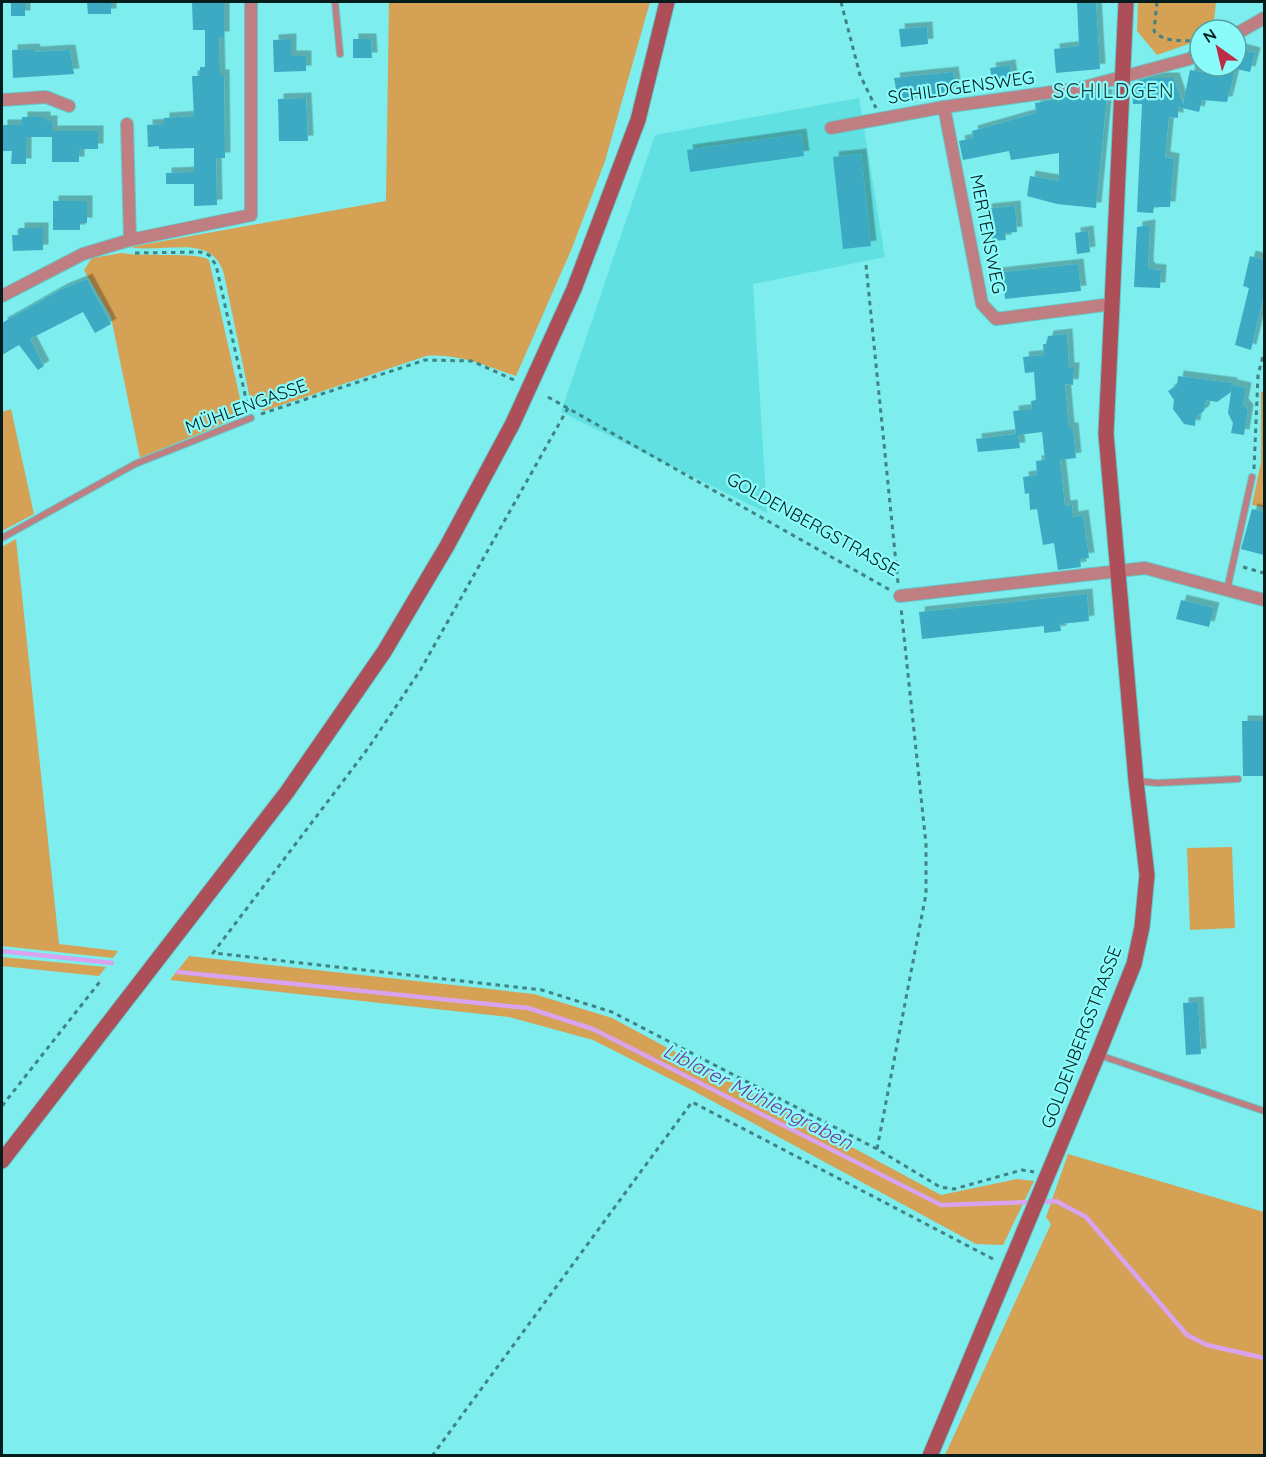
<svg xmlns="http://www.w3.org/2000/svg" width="1266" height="1457" font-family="Quicksand,sans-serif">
	<defs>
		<filter id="shadow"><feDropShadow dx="5.5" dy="-5.5" stdDeviation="0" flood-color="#0004"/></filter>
	</defs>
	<rect width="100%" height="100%" fill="#7deded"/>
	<!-- built -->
	<path fill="#61e0e1" d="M859,98l26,159 -132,27 14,229 -206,-101 94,-277z"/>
	<!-- green -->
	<path fill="#d4a155" d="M389,2h261l-45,159 -33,87 -56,128c-30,-10 -58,-23 -90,-20l-162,55 -12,-7 -2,-5 -26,-125c-12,-42 -60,-20 -94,-27l256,-46z
		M1138,2h78l-3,28h-13v10l-43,15 -20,-24z
		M122,253c19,4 78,-1 87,7l32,143 -9,17 -92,38 -29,-141 -27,-47 8,-12z
		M1261,392h3v115l-12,-2 9,-43z
		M11,409l23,105 -32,17v-119z
		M16,539l43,405 59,7 -5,7 -111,-12v-399z
		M1232,847l3,81 -45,2 -3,-82z
		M189,956l345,38 78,24 329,177 76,-16 17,2 -31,64 -27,-1 -284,-154 -99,-50 -84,-23 -339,-37z
		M2,957l104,10 -7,9 -97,-10z
		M1068,1154l196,58v243h-319l106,-231 -5,-7z"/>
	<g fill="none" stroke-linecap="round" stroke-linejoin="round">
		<!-- stream -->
		<path stroke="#d9a3ef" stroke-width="4.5" d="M2,951l110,12
			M178,972l350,36 65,21 348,176 92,-3
			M1041,1202l15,-1 30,16 101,118 20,10 57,13"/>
	</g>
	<!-- building -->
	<path fill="#3caac3" filter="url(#shadow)" d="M11,2h14v14h-14z
		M87,2h24v12h-23z
		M192,2h32v35h-5l1,38h4l1,83h-9l1,47 -23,1v-22h-28v-11l28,-1v-24l-35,1v-3l-11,1 -1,-22 17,-1v-6l30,-2 -2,-40h8v-9h5v-37h-12z
		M1077,2h19l4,67 -44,4 -2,-24 25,-3z
		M927,27l1,17 -27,3 -2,-18z
		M291,39v17h15v15l-32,1 -1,-32z
		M353,39h18l1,19h-19z
		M34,49l1,3 35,-2 4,24 -61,4 -1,-28z
		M1240,49l15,4 -5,19 -14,-3v-14z
		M1010,65l3,19 -20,2 -3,-18z
		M1220,66h16l-9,36 -25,-2 -3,12 -21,-5v11l-9,-1 -4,40 9,2 -4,48h-16l-1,6 -16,-1 5,-108h-9l-1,-21 16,-5h26l9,26 7,-34 28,5z
		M953,72l3,20 -58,8 -4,-22z
		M1094,93l13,2 -11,113 -39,-4 -30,-8 3,-20 29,5v-28l-48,7 -2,-9 -46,9 -4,-19 14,-3 -1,-7 64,-18 -1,-10z
		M306,98l2,43h-29l-1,-42z
		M22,117h23v4h7v10h46v18h-19v13h-27v-25h-26v27h-15l1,-13h-10v-26h20z
		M801,134l3,22 -114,16 -3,-22z
		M861,154l10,92 -28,3 -10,-92z
		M53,201h34v22h-7v7h-27z
		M1015,206l2,26 -12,1 1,7 -14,1 -6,-32z
		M1150,225l-2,41 2,3 11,1 -1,18 -26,-1 3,-60z
		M19,228h24v22l-30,1 -1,-16h7z
		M1088,231l2,21 -13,2 -2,-21z
		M1250,256l14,4v35l-13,55 -16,-5 14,-57 -6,-2z
		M1078,264l3,27 -76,8 -1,-13h-7l-1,-13z
		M87,279l24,45 -16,9 -12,-21 -53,27 14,27 -6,4 -19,-25 -17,10v-32l60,-34z
		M1067,334l2,34h5l-1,17 -8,-1 4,44h4l3,30 -16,2 5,46 7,-1 1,12 10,-2 6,43 -9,1 1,8 -23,3 -4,-27 -11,2 -6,-36 -7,1 -1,-17 -4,1 -2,-17 14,-2 -1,-14 9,-1 -3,-28 -24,3 2,13 -42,4 -2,-13 40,-5 -3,-23 19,-2 -1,-8 5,-1 -2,-28 -9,1 -2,-16 21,-2 -1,-11h3l2,-8z
		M1178,376l54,7 -1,9 -14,10 -11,-2 -2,11 -8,6 -1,9 -11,-2 -11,-15 1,-9 -6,-9 9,-6z
		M1232,385l14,3 -3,16 5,6 -4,25 -13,-2 2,-10 -5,-10z
		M1252,509l12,3v43l-23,-6z
		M1087,594l2,27 -29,3 1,7 -17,2v-7l-122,13 -3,-27z
		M1181,600l33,8 -5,19 -33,-8z
		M1242,721h22v55h-21z
		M1198,1002l3,52 -15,1 -3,-52z"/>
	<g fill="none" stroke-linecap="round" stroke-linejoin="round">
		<!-- lane casing -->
		<g stroke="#67c7c7" stroke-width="8">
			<path id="lane" d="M335,2l5,52
				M2,538l133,-74 116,-46
				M1227,590l25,-113
				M1136,781l21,2 81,-4
				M1099,1055l165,56"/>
		</g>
		<!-- street casing -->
		<g stroke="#67c7c7" stroke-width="14">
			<path id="street" d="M1236,34l28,-16
				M2,100l44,-3 23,9
				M944,107l38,197 14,15 116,-15
				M127,124l3,116
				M831,128l113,-21 137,-19 108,-29 11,-6
				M2,296l81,-42 47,-14 121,-25v-213
				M900,596l245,-28 119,32"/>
		</g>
		<!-- secondary casing -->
		<g stroke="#67c7c7" stroke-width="17">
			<path id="secondary" d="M2,1161l285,-369 97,-140 63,-106 66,-123 61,-134 64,-169 29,-118
				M930,1456l168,-402 36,-90 8,-37 5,-52 -11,-94 -30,-347 20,-432"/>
		</g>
		<!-- path -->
		<path stroke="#3f8383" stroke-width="3" stroke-dasharray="4.5 4.5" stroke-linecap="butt" d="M841,2l19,73 16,33
			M1157,2l-3,29c9,11 25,9 38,10
			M135,253l65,-1 9,3 7,10 32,143
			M866,265l32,318
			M548,397l342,193
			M568,408l-147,261 -52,78 -156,206 329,37 70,22 265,137 63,38 14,2 68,-19 12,2
			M261,414l164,-54 47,1 42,19
			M1254,469l4,-94 6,-23
			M1243,567l21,6
			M2,1106l100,-127
			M877,1149l49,-255v-50l-25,-236
			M432,1456l260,-354 303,158"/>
		<!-- lane -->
		<use href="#lane" stroke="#bf7e82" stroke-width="6"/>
		<!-- street -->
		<use href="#street" stroke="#bf7e82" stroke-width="12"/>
		<!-- secondary -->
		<use href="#secondary" stroke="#ac4f59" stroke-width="15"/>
	</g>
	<g text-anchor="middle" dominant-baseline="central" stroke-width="4.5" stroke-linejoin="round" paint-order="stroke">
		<!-- street labels -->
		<g font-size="18" fill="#031c1c" stroke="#8afbfb">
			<text transform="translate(961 87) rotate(-8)">SCHILDGENSWEG</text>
			<text transform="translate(988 234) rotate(79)">MERTENSWEG</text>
			<text transform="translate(246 406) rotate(-20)">MÜHLENGASSE</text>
			<text transform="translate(813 524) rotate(29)">GOLDENBERGSTRASSE</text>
			<text transform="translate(1081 1037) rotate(-69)">GOLDENBERGSTRASSE</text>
		</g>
		<!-- neighbourhood labels -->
		<g font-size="20" letter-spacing="1.5" fill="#133838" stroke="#8afbfb">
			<text x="1114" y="90">SCHILDGEN</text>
		</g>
		<!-- water labels -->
		<g font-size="20" font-style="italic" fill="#76368f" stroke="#8afbfb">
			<text transform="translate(758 1096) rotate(27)">Liblarer Mühlengraben</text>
		</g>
	</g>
	<!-- border -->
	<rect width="1266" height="1457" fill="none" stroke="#031c1c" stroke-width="6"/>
	<!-- north arrow -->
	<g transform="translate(1218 48) rotate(326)"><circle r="28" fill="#8afbfb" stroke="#54a2a2" stroke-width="1.5"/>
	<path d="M0-4.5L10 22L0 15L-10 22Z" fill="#bc2b47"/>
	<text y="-9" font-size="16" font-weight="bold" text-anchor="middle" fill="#031c1c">N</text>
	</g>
</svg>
